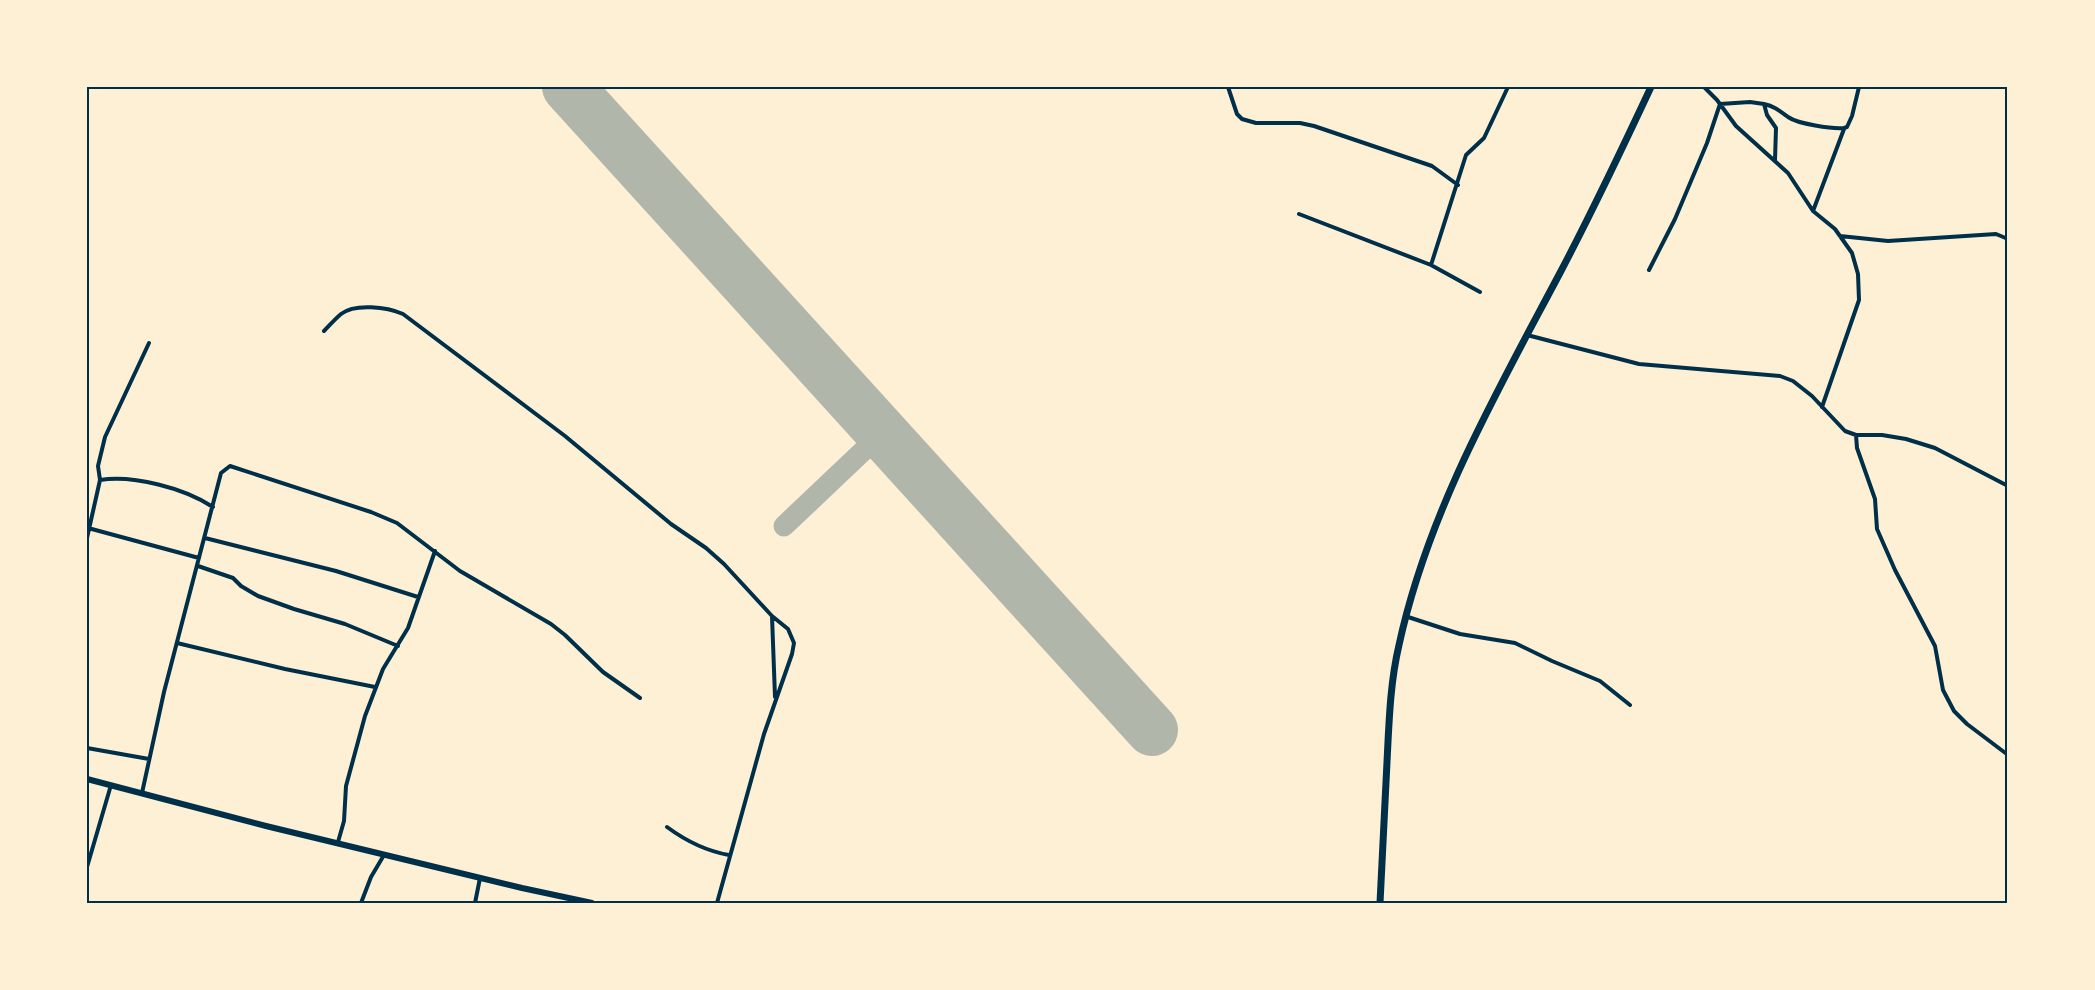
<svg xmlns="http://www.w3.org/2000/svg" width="2095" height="990" font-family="'Golos Text',sans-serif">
	<rect width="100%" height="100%" fill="#fdf0d5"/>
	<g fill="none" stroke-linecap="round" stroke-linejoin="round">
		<!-- taxiway -->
		<path stroke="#b1b6ab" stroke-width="21" d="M784,526l98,-93"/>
		<!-- runway -->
		<path stroke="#b1b6ab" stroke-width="52" d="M568,87l584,643"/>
		<!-- minor -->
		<path stroke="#003049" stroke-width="4" d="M1228,87l9,27 5,5 14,4h44l14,3 118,40 26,19
			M1704,87l13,13 19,26 52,47 25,38 22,18 17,24 6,21 1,26 -37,107
			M1764,104c10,2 16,7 24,13 10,7 44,12 56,11l3,-1 5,-11 7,-29
			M1813,211l31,-82
			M1299,214l132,51 49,27
			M1840,236l48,5 108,-7 12,5
			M1431,265l35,-110 18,-17 24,-51
			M1649,270l26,-51 32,-76 13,-39 30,-2 14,2 3,11 9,13 -1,32
			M324,331c5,-5 11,-12 17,-17 14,-11 46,-7 62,0l162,122 106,88 35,24 18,16 48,52 16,13 6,14 -2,11 -28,80 -47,169
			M1527,335l112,29 141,12 13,5 19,15 33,35 11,4h26l24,4 29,9 73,38
			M1856,435l1,13 18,51 2,30 18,41 40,76 8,44 11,21 13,13 41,31
			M100,480c34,-5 84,8 113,27
			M88,528l111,30
			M87,538l13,-58 -2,-14 7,-29 44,-94
			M205,538l131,33 82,26
			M198,566l35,12 8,8 17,10 36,13 51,15 53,22
			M772,616l3,81
			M1405,616l55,18 55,9 37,18 48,20 30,24
			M177,643l108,26 90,18
			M87,748l62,11
			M142,793l22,-101 57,-219 9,-7 141,46 26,11 63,48 91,53 14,11 38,37 37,26
			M667,827c19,14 39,24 62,28
			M338,842l6,-21 2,-35 19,-70 18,-47 25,-41 27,-77
			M87,867l24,-82
			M361,903l10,-26 13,-22
			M475,903l5,-25"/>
		<!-- primary -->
		<path stroke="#003049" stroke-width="6" d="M87,779l179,47 256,62 70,15"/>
		<!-- trunk -->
		<path stroke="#003049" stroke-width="7" d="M1380,903c2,-47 5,-94 7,-141 2,-39 3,-79 12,-117 29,-134 99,-255 162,-374 32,-61 61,-122 90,-184"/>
	</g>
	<!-- border -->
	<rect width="2095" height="990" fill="none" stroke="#fdf0d5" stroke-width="177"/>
	<rect x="88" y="88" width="1918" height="814" fill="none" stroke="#003049" stroke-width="2"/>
</svg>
